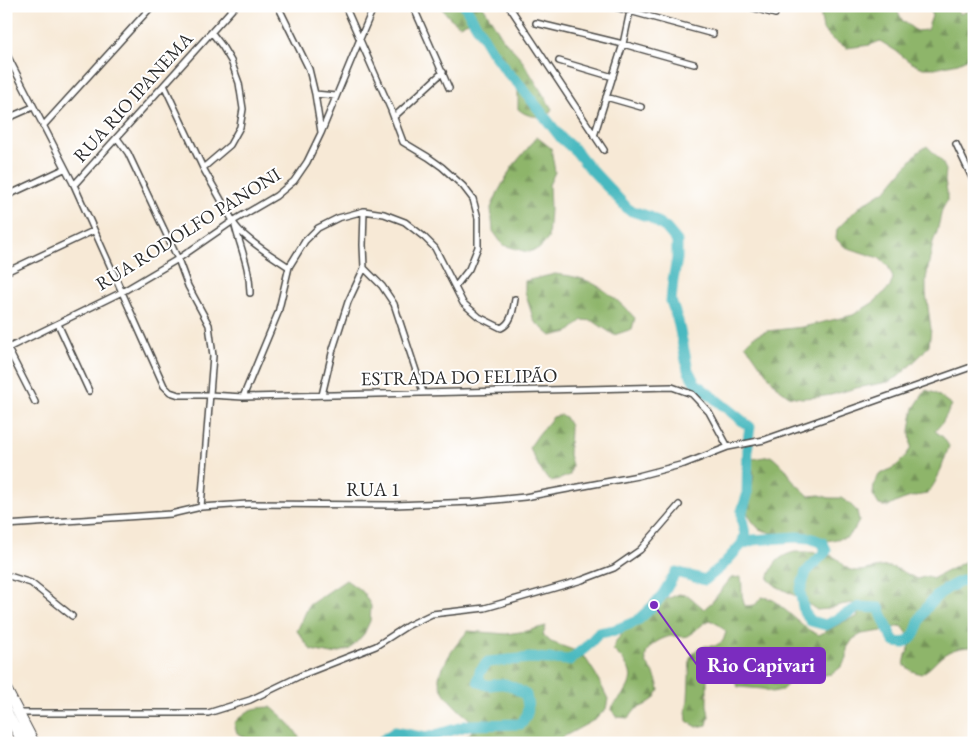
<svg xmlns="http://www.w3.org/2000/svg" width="980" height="749" font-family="'EB Garamond',serif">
	<defs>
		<pattern id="forest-firs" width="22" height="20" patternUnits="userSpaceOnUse" patternTransform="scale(1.25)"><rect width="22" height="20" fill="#8eb56b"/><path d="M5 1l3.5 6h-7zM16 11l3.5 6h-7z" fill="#749358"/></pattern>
	</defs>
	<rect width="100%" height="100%" fill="#fff"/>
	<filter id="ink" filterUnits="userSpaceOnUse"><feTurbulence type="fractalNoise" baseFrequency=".02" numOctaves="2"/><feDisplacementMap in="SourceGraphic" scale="10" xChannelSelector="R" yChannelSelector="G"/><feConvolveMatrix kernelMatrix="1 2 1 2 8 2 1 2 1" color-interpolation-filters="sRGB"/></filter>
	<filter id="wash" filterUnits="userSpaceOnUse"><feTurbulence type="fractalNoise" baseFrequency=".0096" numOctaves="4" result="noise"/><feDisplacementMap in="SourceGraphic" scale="20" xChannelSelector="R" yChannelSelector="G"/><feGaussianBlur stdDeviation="1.12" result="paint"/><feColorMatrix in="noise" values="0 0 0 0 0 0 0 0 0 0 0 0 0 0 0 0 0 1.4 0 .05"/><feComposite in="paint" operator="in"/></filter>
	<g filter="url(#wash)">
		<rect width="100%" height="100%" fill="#f7e9d6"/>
		<!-- forest -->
		<path fill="url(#forest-firs)" stroke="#5c704b" d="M440,6h43l20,33 16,17 6,9 27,44 -6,9c-13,-3 -17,0 -28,-9v-20l-10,-16 -7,-8 -7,-20 -7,-8 -18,-15 -10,3 -10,-8z
			M814,6h81l7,14 14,11 11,-1 5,-14 -4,-10h27l5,8 8,-3h6v42l-3,4 -13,6 -23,5h-12l-13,-6 -14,-11 -16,-10 -10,4 -23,3 -14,-8 -10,-10 -3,-20z
			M537,137l14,11 4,24 -6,13 1,24 -2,30 -9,10 -12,3 -24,-7 -10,-14 -2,-23 7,-16 14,-25z
			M927,146l14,14 5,10 -1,11 2,10v10l-5,9 -5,22 -4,10 -7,37v14l5,36 -2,16 -8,10 -23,22 -10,5 -32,6 -25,7 -13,2 -16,1 -13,-2 -12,-9 -16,-21 -9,-13 -7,-8 8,-8 14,-6 36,-4 50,-12 21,-13 16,-15 3,-9 -5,-12 -9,-8 -34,-11 -9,-8 1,-10 23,-23 27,-17 31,-37z
			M555,274c6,1 13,1 19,3 24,4 45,24 61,41l-3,11 -18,6 -21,-14 -11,-1 -13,12 -18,4 -17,-15 -9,-29v-11z
			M926,390l9,3 17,12 -10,18 -7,8 8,6 6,9c-6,17 -10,34 -22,48 -14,2 -26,5 -39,13l-9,-2 -6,-10 1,-11 5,-9 17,-9 8,-8 7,-10 -1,-17 2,-13 2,-10z
			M561,415l4,2 5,9 -1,29 3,10 -2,10 -10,4 -9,2c-14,-11 -13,-20 -22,-33l9,-13 15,-18z
			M771,456l16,14 5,10 17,16 11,-1 9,3h12l9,6 7,7 2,10 -5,9 -7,7 -20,4 -21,-3 -9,-3 -12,1 -13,-3 -13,-4 -7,-8 -5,-9 -3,-11c5,-8 12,-21 9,-31 -1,-3 -5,-7 -7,-10z
			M795,552c11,0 32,0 41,6 5,3 10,11 15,12 11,4 27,-5 38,-3 10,1 19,8 28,12l11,-3 4,3 27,-14 15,-9v91c-15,0 -27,3 -37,14 -6,6 -9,9 -16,13l-9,-3 -8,-6 2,-10 5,-11 -3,-10 -6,-8 -10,2 -10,3 -20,3 -9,5 -6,9v10l-6,9 -9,7 -22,3h-10l-10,5 -8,8 -10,2 -9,-3 -25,-2c-10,-15 -2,-24 -23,-29l-8,7v40l2,11 -2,9 -10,2 -10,-6 -1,-11 2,-10 2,-42 6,-8 9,-4h10l8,-5 3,-9 -7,-7 -9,-5c-9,4 -15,12 -23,16 -5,2 -11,-1 -16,0 -12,3 -28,11 -25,26 1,3 5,7 7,10 3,6 5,11 6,18l-5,9 -9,6 -9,4 -7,9 -13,-1 -5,-9c10,-11 27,-26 16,-42 -3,-6 -9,-11 -14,-16l3,-9 24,-28 9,-6 30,-13 10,2 15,13 8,-7 19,-24 10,-1c2,12 -1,17 4,29l10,-1 7,-8 10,2 37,31 10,5 28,-15 10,-3 3,-9 -8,-5 -12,2 -12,4 -11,1 -21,-14 -20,-10 -8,-7c5,-15 10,-23 27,-27z
			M346,580l17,12 8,14 -1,15 -6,13 -14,15 -18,5 -21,-4 -14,-19 12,-26z
			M546,626l-3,9 8,7 28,10 7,7 9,14 13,26 -2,10 -10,10 -31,17 -9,7h-96l12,-12v-10c-11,-9 -34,-28 -33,-43 0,-2 2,-6 3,-8 6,-15 15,-27 26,-39l38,3 21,-3z
			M271,707c12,10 24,20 31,36h-41l-3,-2 -10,-2 -11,-6 -3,-10c15,-14 17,-15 37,-16z"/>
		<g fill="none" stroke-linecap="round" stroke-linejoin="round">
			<!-- river -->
			<path stroke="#4ab9c0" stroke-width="11" d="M465,6l26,44 16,22 13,13 41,53 15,13 11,14 42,45 21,7 16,11 11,13v18l-4,21 -2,21 7,20 10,49 7,13 55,44 -2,13 -1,56 -5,15v8l3,15 -3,10
				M381,743l2,-3 12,-8 31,6 43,-13 52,-1c8,-10 8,-16 5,-29 -8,-5 -14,-10 -23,-11 -13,-1 -11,5 -25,-3l2,-10 8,-9 42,-4 40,2 16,-13 13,-14 16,-3 22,-9 17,-16 9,-11 13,-22 29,8 17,-14 20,-22 11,-4 43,-3 14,1 13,5 3,8 -20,21 -6,19 4,21 7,9 15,4 33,-18 20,1 12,28 4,6 9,1c3,-2 7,-4 9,-7 4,-5 5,-13 8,-19 10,-20 30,-35 53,-39"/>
		</g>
	</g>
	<g filter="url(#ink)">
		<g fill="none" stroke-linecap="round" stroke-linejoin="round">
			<!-- minor casing -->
			<g stroke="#4a4845" stroke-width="8">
				<path id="minor" d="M278,6l31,63 6,25 6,38
					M345,6l46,104 12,32 25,15 14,10 21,19 10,13 5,19v29l-9,22 -14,18
					M413,6l36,82
					M509,6l95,144
					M611,6l102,28
					M747,6l28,8
					M536,23l87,21 71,20
					M6,53l68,132 90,201 6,6 9,3h31l33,2 429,-10 20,7 17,18 19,35
					M559,61l54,16
					M164,85l39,83 30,53c5,14 42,37 56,46
					M315,94l21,2
					M606,97l35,10
					M394,117l49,-45
					M6,119l27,-12
					M43,126l109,-120
					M594,136l29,-92 7,-33
					M117,138l11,15 50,106 10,27 21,39 4,31 -12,151
					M956,144l18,38
					M203,168l27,-23 10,-18 3,-18 -4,-26 -8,-22 -9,-15 -10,-13
					M74,185l161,-179
					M6,196l58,-27
					M235,226c6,23 15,43 15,67
					M364,268l18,18 12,18 29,88
					M6,272l87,-41
					M58,324l31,67
					M7,347l28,55
					M6,349l116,-57 56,-33 55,-38 43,-25 18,-15 13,-19 14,-29 39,-94 14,-33
					M322,395l11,-46 15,-47 16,-34 -1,-23 1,-34
					M243,397l35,-84 11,-46 16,-26 13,-13 20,-10 26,-7 20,3 21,8 19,15 11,11 28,55 16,14 22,11c11,-5 12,-18 14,-29
					M6,525l165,-11 30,-7 47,-3 146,1 80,-3 51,-5 113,-21 46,-12 44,-17 36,-7 210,-74
					M6,575l25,8 41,33
					M19,713h189l42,-13 52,-25 74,-29 31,-20 25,-12 53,-6 97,-28 32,-12 26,-18 39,-45"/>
			</g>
			<!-- motorway casing -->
			<g stroke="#4a4845" stroke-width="12">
				<path id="motorway" d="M6,689l28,54
					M6,711l17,32"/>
			</g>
			<!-- minor -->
			<use href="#minor" stroke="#fff" stroke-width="5"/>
			<!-- motorway -->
			<use href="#motorway" stroke="#fff" stroke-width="10"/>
		</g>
	</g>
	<g text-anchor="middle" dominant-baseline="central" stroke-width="4" stroke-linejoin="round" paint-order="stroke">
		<!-- street labels -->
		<g font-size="19" fill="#2b2b2b" stroke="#fff">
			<text transform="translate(133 97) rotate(-48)">RUA RIO IPANEMA</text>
			<text transform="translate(188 229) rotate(-32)">RUA RODOLFO PANONI</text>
			<text transform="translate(459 377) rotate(-1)">ESTRADA DO FELIPÃO</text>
			<text x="373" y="489">RUA 1</text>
		</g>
	</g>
	<!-- callouts -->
	<path fill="none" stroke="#7b2cbf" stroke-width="2" d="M654 605L697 665"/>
	<circle fill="#7b2cbf" stroke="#fff" stroke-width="2" cx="654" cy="605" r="5"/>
	<rect fill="#7b2cbf" stroke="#7b2cbf" stroke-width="2" x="697" y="648" width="128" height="35" rx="5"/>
	<g font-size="20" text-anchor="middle" font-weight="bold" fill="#fff">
		<text x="761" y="672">Rio Capivari</text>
	</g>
	<!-- margin -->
	<rect width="980" height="749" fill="none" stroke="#fff" stroke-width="25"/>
</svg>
